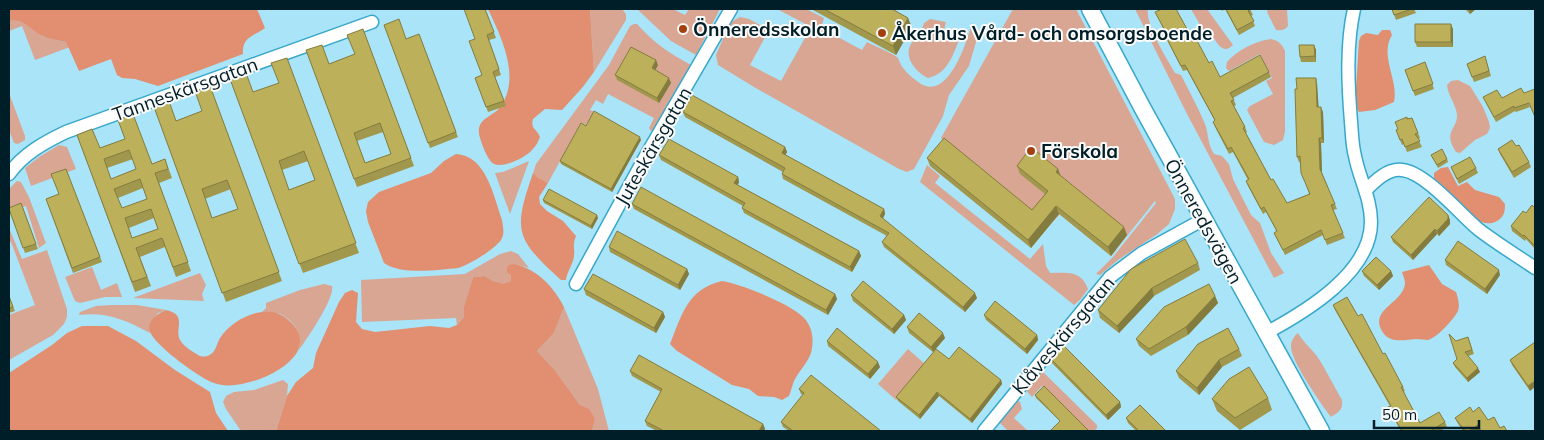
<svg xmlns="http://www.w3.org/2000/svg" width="1544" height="440" font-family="Mulish,sans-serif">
	<rect width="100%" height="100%" fill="#a9e4f8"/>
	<!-- green -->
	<path fill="#d9a693" d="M590,9h32l4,5v6l-32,52z
		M637,9h36l12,6 4,-6h31l-24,46 -25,-14z
		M777,9h29l18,9 -3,10 41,22 5,-8c7,4 26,11 31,16 1,2 2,5 3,7 5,8 13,14 20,19 28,16 46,-43 51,-61l4,4v15l-7,24 -20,29 -6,21 -29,53 -7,3 -8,-3 -145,-82 -36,-22 -2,-10 9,-21 6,-12 9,-5 9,2 20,11 -19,35 31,16 30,-54z
		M1013,9h63l99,190v10l-6,15 -13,11 -38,25 -18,15 -4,-1 17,-17 43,-54 -1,-2 -44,55 -51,-42 -13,14 -100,-82 -6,-8z
		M1135,9h13c-3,15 19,50 27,64l6,2c8,16 17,32 24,49 4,11 2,19 9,30l8,2 7,8 4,15 18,36 9,8 11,30 13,20 -10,5 -88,-166z
		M1191,9h16l26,36c-11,11 -17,-4 -23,-13l-7,-2z
		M1268,9h19l1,17c-3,4 -7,5 -12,4l-9,-18z
		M930,19l16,3 -2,8 16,7c-6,16 -12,37 -32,41 -10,-4 -24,-19 -18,-32 4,-9 11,-12 14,-23z
		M13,20l13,3 17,14 23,5 4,5 -35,13 -13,-34 -13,5v-10z
		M634,24h3c17,19 32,29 54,41l-37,65 -3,1 -2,-3 5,-10 -46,-24 -5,10 -7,-4 -6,10 4,2 -8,13 -5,-2 -33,60 -11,-5 -4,-5 3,-9 73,-99 21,-39z
		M1271,39c8,2 11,5 14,12v81l-2,8 -9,5 -10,-3 -17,-32 3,-4 23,-12 -7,-13 6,-3 -12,-24 -31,17 -3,-3 1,-6c10,-12 29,-21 44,-23z
		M1458,80l12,6 13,21 6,15 1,6 -3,6 -12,6 -15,13 -4,-1c-14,-21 2,-23 1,-37 -1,-11 -9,-19 -10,-30l4,-4z
		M9,93l16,43v4l-7,4 -4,-1 -5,-13z
		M59,145l8,2 9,22 -45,17 -6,-18 14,-11z
		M529,161l-19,53 -15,-41 8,-1z
		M927,165l13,11 -5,7 95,76 13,-15 3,22 4,7c17,0 31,-3 38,16l-8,11 -6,5 -154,-123z
		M17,181l4,1 8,15 17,46 -7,5 -13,-42 -17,6v-23z
		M9,228l13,31 25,-9 20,59v8l-3,7 -11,11 -44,25v-45l26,-10 -24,-63h-2z
		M511,251l7,3 11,14 -14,-4 -4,11v6l-8,4 -10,-4 -8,-5 -12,1 -9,29v11l-7,8 -1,-7 -94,4 -1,-42 104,-6 35,-20z
		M92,267l9,23 16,-7 5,14h-17l-25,6 -5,-2 -10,-24z
		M200,273l6,12 -4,9 2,7 -71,-3z
		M324,284l8,2c3,12 -25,53 -33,64 3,-14 -3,-28 -17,-35 -5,-3 -14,-2 -20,-3l4,-4v-5l34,-13z
		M112,305h25l29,5 -8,3 -9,14 1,6c-25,-13 -42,-21 -71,-18l1,-3 16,-6z
		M564,307l34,82 11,42h-17l3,-12 -15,-14 -26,-36 -17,-18 17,-18z
		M1298,333c5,9 12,14 18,22 10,14 17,30 26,45 1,10 -3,12 -11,17 -9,-12 -41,-57 -40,-71 0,-5 3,-10 7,-13z
		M908,349l18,16 -30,35 -18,-16z
		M1040,369l57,56v3l-3,3h-6l-46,-45 -10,11 -8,-9z
		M283,380l5,4 -1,12 -11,35h-35l-15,-22 -3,-7 3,-6 8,-4 20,-2z
		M1016,400l4,2 2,7 -8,9 14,13h-20l-10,-10z"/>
	<!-- forest -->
	<path fill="#e18f70" d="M9,9h248l8,19c-13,9 -23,9 -22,26l-85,32 -23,-7 -13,-1 -5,-3 -6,-16 -32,12 -13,-29c-7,-2 -18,-3 -24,-6 -12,-7 -18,-18 -33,-15z
		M488,9h102l4,63 -12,16 -20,22 -17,-1 -12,10c-3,10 4,10 7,18 -2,5 -4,9 -8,13 -7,8 -28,18 -38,14 -7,-4 -13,-22 -15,-30 -2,-17 15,-17 22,-28 20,-30 0,-69 -13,-97z
		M1382,30h8l2,5c-13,21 7,45 2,67l-19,8 -16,2 -2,-3 -2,-6 4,-62 2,-5 5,-3 12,2z
		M456,154c30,1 38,43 46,66 1,7 3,14 -1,20 -6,9 -32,25 -43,28 -20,2 -58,7 -74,-5l-16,-41 -2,-11 2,-9 11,-10 52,-19 13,-12z
		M1448,167l10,19 9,-4 8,8 24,7 6,7c0,8 -1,13 -8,17 -20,12 -50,-27 -63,-40v-8l7,-5z
		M533,173l5,5 10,5 -9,14 1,7 7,7 16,10 13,15c-4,10 -1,12 -2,20 -1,9 -7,15 -8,24h-5c-46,-42 -48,-49 -28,-107z
		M515,264c23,6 38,22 49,43l-10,26 -17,18 17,18 26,36 9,4 6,10 -3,12h-316l11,-35 9,-14 17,-14 3,-15 23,-51 6,-9 7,-3 6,3 -2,29 6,7 13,3 55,-6 19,2 8,-3 7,-8v-11l9,-29 12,-1 8,5 10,3 8,-3v-6l-4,-3v-4l2,-3z
		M1429,265l13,19 14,8c2,6 4,13 2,19 -5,9 -20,26 -30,29 -4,0 -8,-1 -12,-1 -11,1 -27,5 -34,-8 -13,-22 22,-28 23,-48 0,-3 -2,-8 -3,-11z
		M722,281c19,3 66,22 80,35 9,8 12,20 10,32 -1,12 -13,22 -18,33 -2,5 -3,10 -5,15l-7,4 -8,-3 -16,-1 -9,-7 -17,-4 -55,-34 -7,-7c12,-30 18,-55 52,-63z
		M166,310c22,5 8,18 14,30 4,7 13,12 20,16 4,1 7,1 11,-2 5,-3 6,-11 9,-16 12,-19 46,-36 66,-20 12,9 19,22 10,36 -13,20 -59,38 -82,29 -13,-4 -65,-41 -65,-55 0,-9 10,-15 17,-18z
		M82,326h26l28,15 39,29 35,22 6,21 12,18h-219v-58l43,-28 15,-12z"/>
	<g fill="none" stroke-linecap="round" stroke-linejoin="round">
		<!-- minor casing -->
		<g stroke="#38a8ca" stroke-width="15">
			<path id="minor" d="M9,174c14,-20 36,-32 57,-42l306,-110
				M1366,190c9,-9 22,-22 36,-20 23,2 57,43 76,59 18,14 38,26 57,39
				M576,284l68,-125 87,-150
				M1266,333c39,-21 105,-60 105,-111 0,-24 -12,-44 -16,-66 -3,-11 -3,-23 -4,-34 -3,-37 -5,-77 3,-113
				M984,431l126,-154 32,-24 62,-34"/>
		</g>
		<!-- tertiary casing -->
		<g stroke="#38a8ca" stroke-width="19">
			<path id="tertiary" d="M1090,9l53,100 178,322"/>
		</g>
		<!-- minor -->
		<use href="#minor" stroke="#fff" stroke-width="12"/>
		<!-- tertiary -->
		<use href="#tertiary" stroke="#fff" stroke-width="16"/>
	</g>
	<!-- wall -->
	<path fill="#a2984d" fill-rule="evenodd" d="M485,9l11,29 -7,2 12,35 -6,2 11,29 -18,6 -13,-34 7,-3z
		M811,9h81l20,18 -16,28z
		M1221,9h29l3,6 -2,1 4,10 -16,9 -14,-26 -3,2z
		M1392,9h22l2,4 -20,7z
		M1465,9h11l-6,5z
		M1155,12l37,26 17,25 11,14 49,-5 2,5 -38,21 3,7 -2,1 11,21 2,5 -1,1 25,47 16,23 22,-9 -9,-32h-1l-2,-5v-68l20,-6 1,24 5,5 1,31h-3l1,30 15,36 -4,1 12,28 -18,7 -4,-10 -38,20 -11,-22 3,-1 -11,-20 -3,2 -15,-28 -2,-5 2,-1 -15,-28 -4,2 -14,-27 -2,-5 2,-1 -28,-51 -4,1 -14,-27 -2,-5 1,-1z
		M384,25l22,14 13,-5 39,103 -28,11z
		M363,29l51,137 -57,21 -51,-137 23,14 26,-10zM383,132l8,22 -26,9 -8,-22z
		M1453,29v18h-36l-2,-5z
		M1314,45l2,5v12h-15l-1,-5z
		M1485,56l6,20 -17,6 -7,-18z
		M287,58l72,195 -56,20 -73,-194 23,13 26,-9zM308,161l7,19 -26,10 -7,-20z
		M1425,62l9,27 -19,7 -10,-26z
		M658,65l-3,5 16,13 -12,20 -42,-23 -2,-5z
		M210,86l72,195 -56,21 -72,-195 22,14 26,-10zM231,189l7,20 -26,9 -7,-19z
		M1524,93l6,14 -14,5 -1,-1 -19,11 -13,-25 19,1z
		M683,112l102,35 2,5 -2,3 99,54 1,5 -2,5 94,79 -12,14 -81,-65 -2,-5 5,-6 -104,-57 -1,-5 1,-2 -98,-55z
		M1412,118l8,20 -2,1 4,8 -15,5 -3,-8 -2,1 -6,-15 2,-1 9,-10z
		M586,126l55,14 -29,52 -51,-28 -1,-3z
		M77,135l23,13 25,-9 27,25 13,-5 7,19 -13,5 32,88 -15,6 -11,-30 -25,10 11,29 -16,6zM133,159l3,10 -25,10 -4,-11zM143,188l4,11 -25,9 -4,-10zM154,218l4,11 -26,9 -3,-10z
		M1516,146l13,16 2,5 -17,11 -14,-24 -2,-5z
		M659,155l79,22 1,5 -1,3 121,66 2,5 -9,16 -108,-59 -2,-5 1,-2 -82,-46z
		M1431,155l16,4 1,3 -10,6z
		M927,158l105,52 13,-16 -25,-20 -3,-8 41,3 2,7 67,59 -16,21 -52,-42 -28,34 -101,-82z
		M1451,167l25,1 2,5 -19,11z
		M66,169l36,93 -29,11 -27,-74 13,-5z
		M543,200l55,18 -6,11 -48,-26z
		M21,203l17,46 -13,4 -16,-44z
		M632,204l203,90 2,5 -9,16 -194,-106z
		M1535,208v41l-9,-10 -1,2 -13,-10 -1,-5 15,-13z
		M1448,215l2,5v4l-11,12 -2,-2 -24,26 -20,-18 -2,-5z
		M609,247l78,22 2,5 -9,16 -70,-38z
		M1445,260l55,15 -13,19 -41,-29z
		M1198,263l2,7 -46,26 -35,37 -19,-15 -2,-8z
		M1362,271h29l2,5 -14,14 -15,-14z
		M584,289l79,23 2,5 -9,16 -70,-38z
		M851,295l53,20 2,5 -12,14 -41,-33z
		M9,296l6,15 -6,2z
		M1215,296l3,7 -30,32 -37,21 -12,-10 -3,-7z
		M1333,305l25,11 25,38 20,33 2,4 -2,1 17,31 25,-1 2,5 -7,4h-39l-11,-19 -2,-5 2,-1 -55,-96z
		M984,315l53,20 1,5 -11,14 -41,-34z
		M907,327l38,11 -12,14 -24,-19z
		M1468,337l6,17 -6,2 12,16 -12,10 -13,-15 -2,-4 4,-4 -1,-18z
		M827,341l53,26 -10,12 -42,-33z
		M1535,342l-5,49 -18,-26 -2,-5z
		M1239,349l3,7 -20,11 -23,28 -20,-17 -3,-7z
		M1050,358l70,44 1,5 -13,13 -56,-57z
		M949,359l52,21 1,4 -30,39 -33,-27 -19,23 -22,-18 -2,-4z
		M630,371l133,53 2,5 -1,2h-107l-10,-5 -2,-5 16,-29 -29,-16z
		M799,389l82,42h-92l-6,-4 -2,-5 22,-27 -2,-1z
		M1035,395l54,36 -29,-10 -24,-23z
		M1268,398l4,12 -32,20 -23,-19 -5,-12z
		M1473,412l27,16 7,3h-27v-1l-2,1h-15l-6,-9 -2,-4z
		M1126,418l40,13h-30l-8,-8z"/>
	<!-- shaded-wall -->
	<path fill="#847c3f" d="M1469,9h7l-6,5z
		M908,18l4,9 -16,28 -3,-9z
		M1451,24l2,5v18l-2,-5z
		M1314,45l2,5v12l-1,-6z
		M656,60l2,5 -4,8 -2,-5z
		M669,78l2,5 -12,20 -2,-5z
		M1316,78l1,5 2,29 -2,-5z
		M1321,107l2,5 1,31 -2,-5z
		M640,137l1,3 -29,52 -1,-3z
		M1319,138l2,5 1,31 -2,-5z
		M785,147l2,5 -3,6 -2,-5z
		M1058,169l3,8 -5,-5z
		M738,177l1,5 -3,6 -2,-5z
		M1056,206l3,8 -28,34 -3,-8z
		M884,209l1,5 -4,7 -1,-5z
		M597,215l1,3 -6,11 -1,-3z
		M1448,215l2,5v4l-11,12 -2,-5z
		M1124,227l3,8 -16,21 -3,-9z
		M1435,229l2,5 -24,26 -2,-5z
		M859,251l2,5 -9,16 -2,-5z
		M687,269l2,5 -9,16 -2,-5z
		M1499,270l1,5 -13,19 -2,-5z
		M1391,271l2,5 -14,14 -2,-5z
		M1152,288l2,8 -35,37 -2,-7z
		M975,293l2,5 -12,14 -2,-5z
		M835,294l2,5 -9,16 -2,-5z
		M1215,296l3,7 -30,32 -2,-8z
		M663,312l2,5 -9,16 -2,-5z
		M904,315l2,5 -12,14 -2,-5z
		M943,333l2,5 -12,14 -2,-5z
		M1037,335l1,5 -11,14 -2,-5z
		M1219,360l3,7 -23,28 -2,-7z
		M878,362l2,5 -10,12 -2,-5z
		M1478,368l2,4 -12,10 -1,-4z
		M1001,380l1,4 -30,39 -2,-4z
		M1535,381v6l-5,4 -2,-5z
		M937,392l2,4 -19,23 -1,-4z
		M1120,402l1,5 -13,13 -2,-5z
		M763,424l2,5 -1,2h-5z
		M1478,425l2,5 -2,1h-9z"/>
	<!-- building -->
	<path fill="#bcb15a" stroke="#847c3f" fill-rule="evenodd" d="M464,9h21l9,23 -7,3 12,34 -6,3 11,29 -18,6 -11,-29 7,-3 -13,-34 6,-2z
		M824,9h68l16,9 -15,28z
		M1162,9h14l16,29 3,-1 14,26 3,-2 8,16 40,-22 9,17 -39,21 4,7 -3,1 14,26 -2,1 28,52 2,-1 14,24 23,-9 -9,-21 -1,-17 -3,1 -2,-68h2l-1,-11h20l1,29h4l1,31h-3l1,31 15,35 -4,1 12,28 -18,7 -4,-10 -38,20 -9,-17 3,-2 -13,-24 -3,2 -15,-28 3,-2 -18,-32 -3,2 -15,-27 2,-2 -30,-55 -4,1 -14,-27 2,-1 -14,-26z
		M1226,9h25l-3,2 6,10 -17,9z
		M1392,9h20l-18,6z
		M399,19l7,20 13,-5 37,98 -28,11 -44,-118z
		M1415,24h36v18h-36z
		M363,29l48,129 -57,21 -48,-129 16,-5 7,19 26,-10 -8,-19zM380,123l11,31 -26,9 -11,-30z
		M1299,45h15l1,11 -15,1z
		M631,47l25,13 -4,8 17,10 -12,20 -42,-23z
		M1485,56l4,15 -17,6 -5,-13z
		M287,58l69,185 -57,21 -69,-185 16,-6 7,19 26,-9 -8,-20zM304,151l11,29 -26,10 -10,-29z
		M1425,62l8,22 -20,7 -8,-21z
		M210,86l69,186 -57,21 -68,-186 15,-6 7,20 26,-10 -7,-20zM227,180l11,29 -26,9 -10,-29z
		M1521,88l3,5 11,-4v28l-6,-14 -15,5v-2l-20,11 -11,-20 14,-7 5,8z
		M692,95l93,52 -3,6 102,56 -4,7 95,77 -12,14 -81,-65 7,-9 -107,-59 3,-6 -102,-56z
		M594,111l46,26 -29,52 -51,-28 21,-38 5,3z
		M133,114l19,50 13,-5 3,10 -13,4 33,89 -15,5 -11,-29 -26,10 11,29 -15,5 -55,-147 15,-6 8,19 25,-9 -7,-19zM129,150l7,19 -25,10 -7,-20zM140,179l7,20 -25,9 -8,-19zM151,209l7,20 -26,9 -7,-20z
		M1407,117v2l5,-1 6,15 -3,1 5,7 -15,6 -3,-8 -2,1 -4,-10 2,-1 -3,-7z
		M944,138l88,72 16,-19 -31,-25 14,-19 27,22 -2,3 68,55 -16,20 -52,-41 -28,34 -101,-82z
		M669,139l69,38 -4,6 125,68 -9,16 -108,-59 3,-5 -86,-48z
		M1512,140l4,6 3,-1 10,17 -17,10 -14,-23z
		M1442,149l5,10 -10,6 -6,-10z
		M1470,157l6,11 -19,11 -6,-12z
		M66,169l34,88 -28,11 -26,-69 13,-5 -8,-20z
		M641,187l194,107 -9,16 -194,-106z
		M549,189l48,26 -6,11 -48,-26z
		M1429,197l19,18v4l-11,12 -2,-2 -24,26 -20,-18z
		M21,203l15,41 -13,4 -14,-39v-1z
		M1532,205l3,3v38l-11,-11 -1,1 -12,-10 12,-15 3,2z
		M617,231l70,38 -9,16 -69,-38z
		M1185,239l13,24 -46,25 -35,38 -19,-16 33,-41z
		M1458,241l41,29 -14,19 -40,-29z
		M1376,257l15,14 -14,14 -15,-14z
		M593,274l70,38 -9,16 -70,-39z
		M863,281l41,34 -12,14 -41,-34z
		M1209,284l6,12 -29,31 -37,22 -13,-10 28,-32z
		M9,296l4,11 -4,1z
		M1347,297l11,19 4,-2 21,40 2,-1 18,34h-2l19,36 19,-11 6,10 -15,9h-28l-14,-24 3,-1 -58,-101z
		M995,301l42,34 -12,14 -41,-34z
		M919,313l24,20 -12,14 -24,-20z
		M837,328l41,34 -10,12 -41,-33z
		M1228,328l11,21 -20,11 -22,28 -21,-17 22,-27z
		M1449,334l7,7 12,-4 4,13 -7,2 13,16 -11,10 -14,-15 4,-4z
		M1535,342v39l-7,5 -18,-26z
		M1063,345l57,57 -14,13 -56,-57z
		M959,347l42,33 -31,39 -33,-27 -18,23 -23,-18 40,-48 13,10z
		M639,355l124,69 -4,7h-95l-19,-10 17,-32 -32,-18z
		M1249,367l19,31 -33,20 -23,-19 17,-20z
		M811,375l70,56h-88l-12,-9 23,-29 -5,-4z
		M1044,386l45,45h-39l10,-10 -25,-26z
		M1140,405l26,26h-27l-13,-13z
		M1470,407l3,5 6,-5 9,13 6,-3 6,11 4,-2 3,5h-26l-3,-6 -9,6h-4l-10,-13z"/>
	<!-- markers -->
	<g fill="#a4400e" stroke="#fafafa" stroke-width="2">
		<circle cx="683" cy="29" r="5"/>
		<circle cx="882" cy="33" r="5"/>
		<circle cx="1031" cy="151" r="5"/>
	</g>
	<g text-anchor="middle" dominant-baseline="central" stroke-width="4" stroke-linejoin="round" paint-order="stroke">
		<!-- poi labels -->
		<g font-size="19" font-weight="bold" fill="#001e28" stroke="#fafafa" text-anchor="start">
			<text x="693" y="29">Önneredsskolan</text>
			<text x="892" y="33">Åkerhus Vård- och omsorgsboende</text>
			<text x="1041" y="151">Förskola</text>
		</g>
		<!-- street labels -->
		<g font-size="19" fill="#001e28" stroke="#fafafa">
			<text transform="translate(185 89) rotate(-20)">Tanneskärsgatan</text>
			<text transform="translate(653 146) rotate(-60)">Juteskärsgatan</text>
			<text transform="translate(1204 221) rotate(61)">Önneredsvägen</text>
			<text transform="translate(1063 335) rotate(-50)">Klåveskärsgatan</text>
		</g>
	</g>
	<!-- border -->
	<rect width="1544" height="440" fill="none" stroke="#001e28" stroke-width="20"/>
	<!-- scale -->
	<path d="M1374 420v8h105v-8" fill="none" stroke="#001e28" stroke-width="2.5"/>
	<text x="1382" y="420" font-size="15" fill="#001e28" stroke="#fafafa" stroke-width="4" paint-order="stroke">50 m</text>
</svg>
